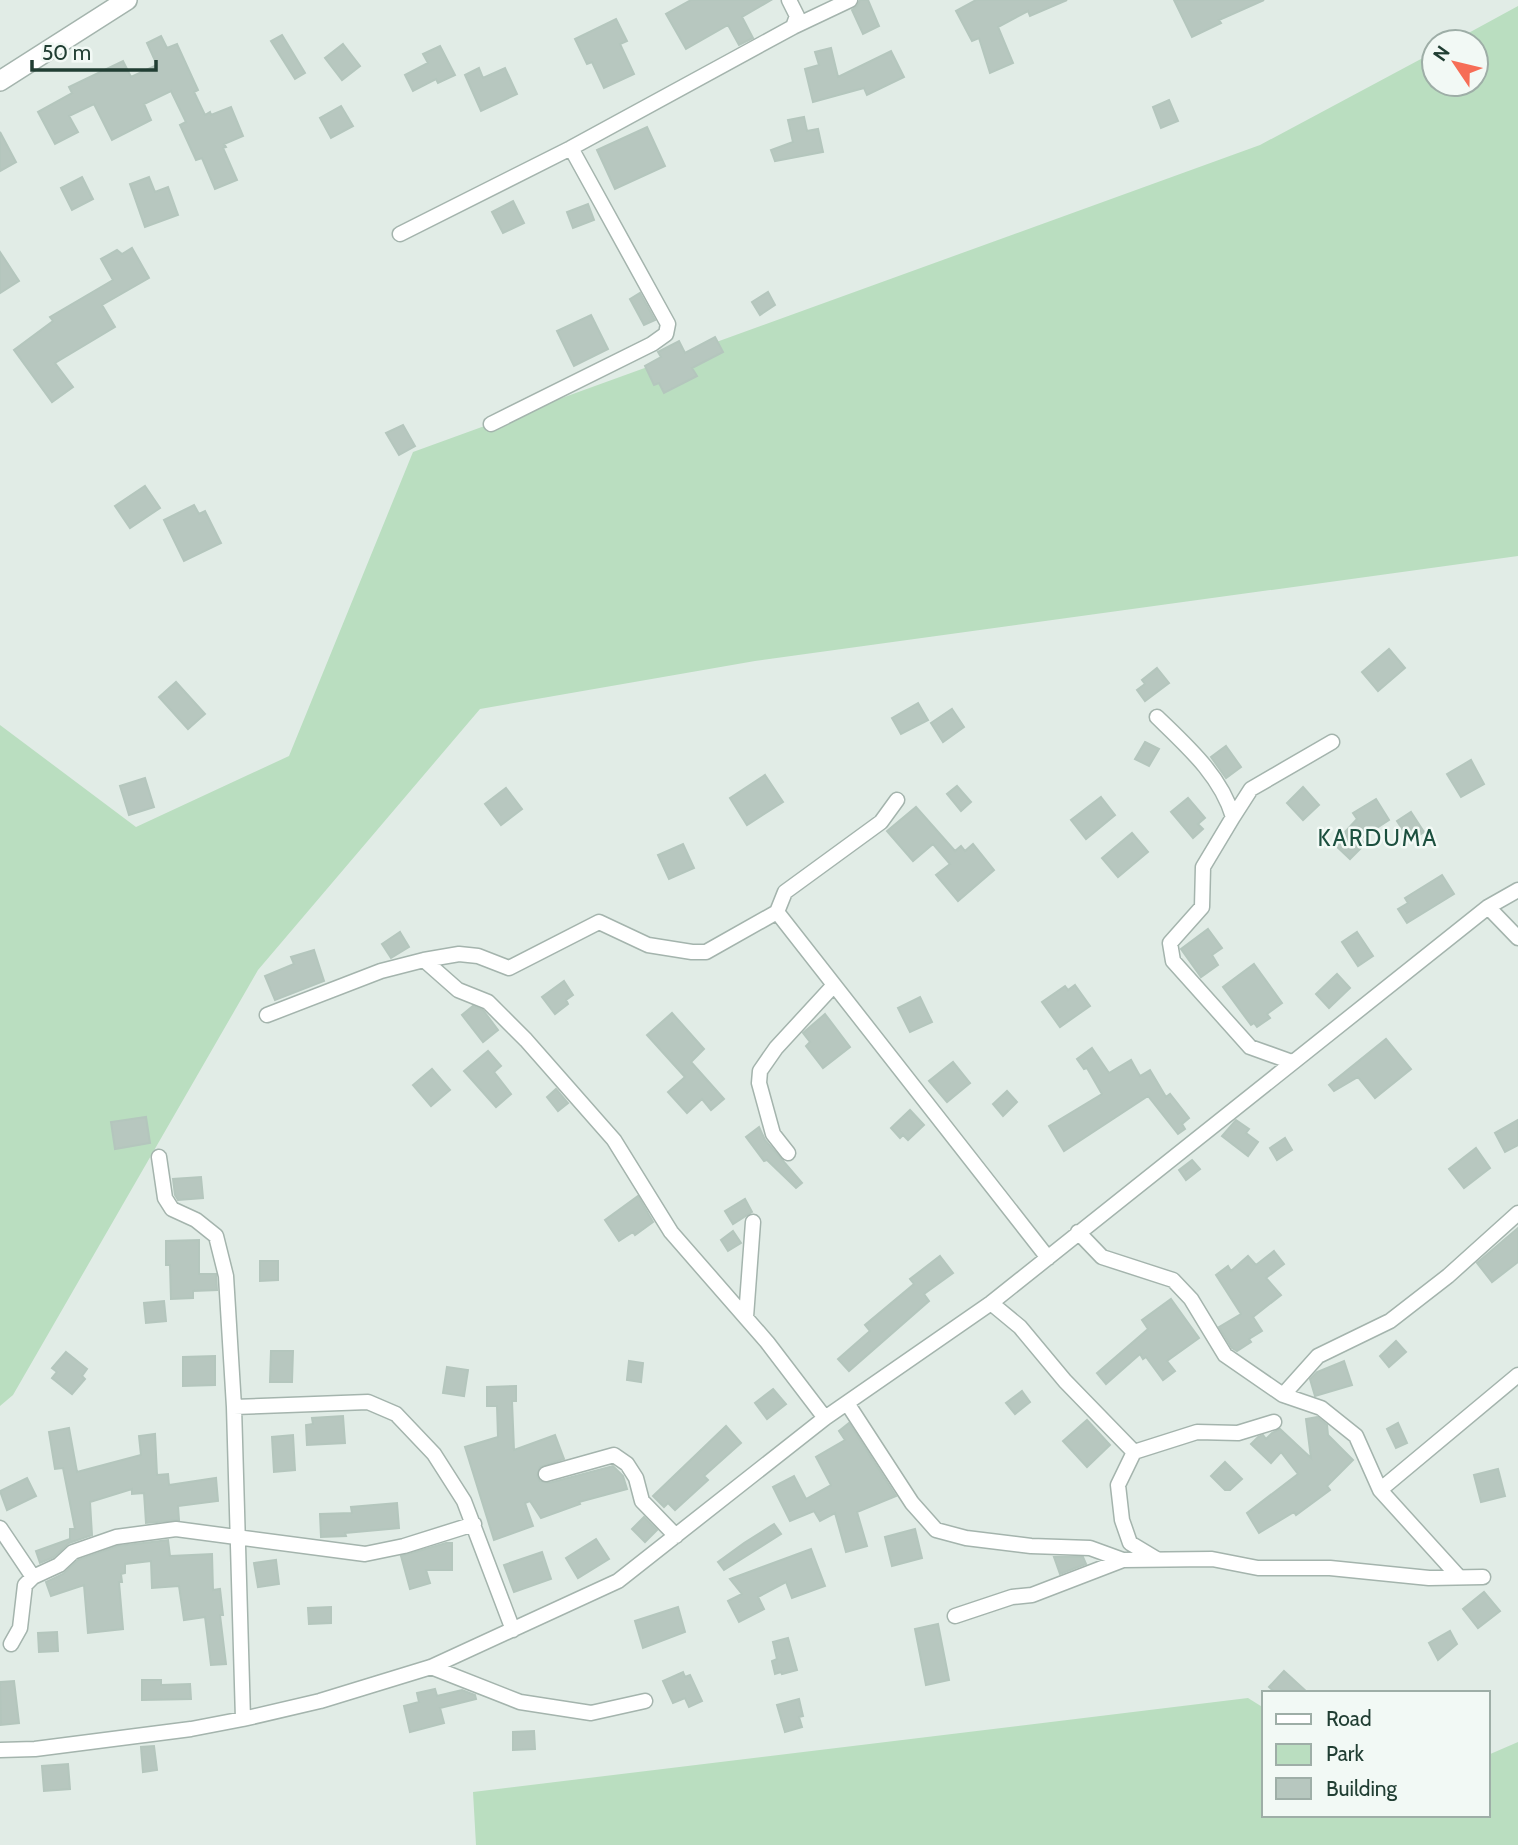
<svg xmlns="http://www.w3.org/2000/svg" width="1518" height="1845" font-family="Cabin,sans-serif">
	<rect width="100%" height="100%" fill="#e1ece6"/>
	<!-- green -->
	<path fill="#badec0" d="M1518,6v550l-763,105 -275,48 -222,261 -245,425 -13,11v-681l136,102 153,-71 124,-304 847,-307 174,-93v32h42v-42h-24z
		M1248,1698l16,10v107h224v-60l30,-13v103h-1042l-3,-53z"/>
	<!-- building -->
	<path fill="#b7c7bf" stroke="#b4c6bd" stroke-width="2" d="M691,0h80l-29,17 11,21 -14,7 -11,-20 -42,24 -20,-35z
		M860,0h8l11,26 -16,8 -11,-24 5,-4z
		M976,0h91l-37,16 -2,-5 -30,16 15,36 -23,10 -11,-35 -7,3 -16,-30z
		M1174,0h90l-45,20 2,3 -29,14z
		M616,19l11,22 -7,3 14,30 -30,14 -12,-26 -5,2 -12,-25z
		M282,35l23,38 -10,6 -24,-38z
		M161,36l6,12 10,-4 21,46 -4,2 11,23 5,-3 1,3 20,-8 12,29 -19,8 2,3 -3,1 14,32 -22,9 -13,-31 -6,2 -16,-35 6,-3 -15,-31 -27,13 7,16 -39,20 -18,-36 -25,12 9,16 -23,12 -17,-32 34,-19 -3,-6 54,-26 8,16 26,-12 -10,-22z
		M343,44l17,22 -18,14 -17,-22z
		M440,46l15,29 -17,8 -2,-4 -23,12 -8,-16 23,-12 -5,-9z
		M831,48l7,29 53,-26 13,26 -37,18 -3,-7 -51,14 -8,-33 14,-4 -4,-13z
		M479,68l4,10 22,-10 12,26 -36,17 -16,-36z
		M1169,100l9,21 -17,7 -8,-21z
		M341,106l12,20 -22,12 -11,-20z
		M804,117l3,14 11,-2 5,23 -48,9 -4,-11 22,-8 -5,-22z
		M647,127l18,39 -50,23 -18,-39z
		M0,132l16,30 -16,9z
		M82,177l11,22 -21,11 -11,-22z
		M149,177l6,15 13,-5 10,28 -33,12 -15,-43z
		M513,201l11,22 -21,10 -11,-21z
		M588,204l6,16 -21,8 -6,-16z
		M132,248l17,30 -47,27 13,22 -60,36 18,24 -21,15 -38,-52 39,-29 -3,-4 63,-37 -12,-21 16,-9 5,4z
		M0,252l19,29 -19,12z
		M768,292l7,13 -15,10 -8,-13z
		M640,293l15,27 -11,5 -14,-26z
		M591,315l17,34 -34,17 -17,-35z
		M715,337l8,15 -31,16 5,8 -33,17 -5,-10 -5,2 -9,-19 16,-9 -3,-5 21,-11 6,12z
		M403,425l12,21 -16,9 -13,-22z
		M145,486l15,22 -30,20 -15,-22z
		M194,505l5,9 6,-3 16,32 -37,18 -20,-41z
		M1389,649l16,19 -27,23 -16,-19z
		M1157,668l12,15 -24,18 -8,-11 8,-6 -3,-4z
		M176,682l29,32 -17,15 -29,-32z
		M918,703l10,17 -27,14 -9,-16z
		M952,709l12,18 -21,15 -12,-19z
		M1145,742l14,7 -10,17 -14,-7z
		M1226,746l15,21 -15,11 -15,-21z
		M1471,760l13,24 -23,13 -14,-23z
		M765,775l18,27 -36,23 -17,-27z
		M145,778l9,29 -25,8 -9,-29z
		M957,786l14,16 -10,9 -14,-17z
		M1303,787l16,18 -16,15 -16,-17z
		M506,788l16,21 -21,16 -16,-21z
		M1101,797l14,18 -29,24 -15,-19z
		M1188,798l17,20 -7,6 5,5 -10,9 -22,-26z
		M1376,799l13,21 -29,19 5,5 -15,15 -16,-15 23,-25 -4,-6z
		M916,807l39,44 6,-5 4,5 8,-7 21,26 -36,31 -22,-26 14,-11 -17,-20 -20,17 -26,-30z
		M1411,812l13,20 -14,9 -13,-20z
		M1132,833l16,19 -30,25 -16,-19z
		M683,844l11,24 -25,11 -11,-24z
		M1442,875l12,19 -47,29 -9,-14 10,-6 -3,-5z
		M1208,929l14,19 -10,7 6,10 -17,12 -20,-28z
		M400,932l9,15 -18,11 -9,-14z
		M1357,932l16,24 -15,10 -16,-24z
		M314,950l10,31 -49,19 -10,-24 29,-12 -3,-7z
		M1254,964l28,39 -15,11 3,4 -13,9 -3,-4 -3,2 -28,-38z
		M1337,974l13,14 -21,20 -13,-14z
		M564,981l9,14 -7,5 2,4 -13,10 -13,-17z
		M1075,985l15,21 -30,21 -18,-25 23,-16 3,4z
		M920,997l12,25 -22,10 -12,-24z
		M473,1006l10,4 15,20 -15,12 -21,-27z
		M672,1013l32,36 -13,13 33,37 -13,11 -9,-11 -15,14 -19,-21 17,-15 -38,-42z
		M825,1014l25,33 -27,21 -17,-22 4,-4 -7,-9z
		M1386,1039l25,30 -36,29 -17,-21 -24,14 -5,-6z
		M1092,1048l17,25 22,-13 9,16 10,-6 16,27 4,-3 19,24 -7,6 3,5 -7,5 -30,-38 -84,55 -15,-25 53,-32 -15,-26 -3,1 -7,-10z
		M488,1051l13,15 -7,6 17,22 -15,13 -32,-36z
		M953,1062l17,21 -23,19 -18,-21z
		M432,1069l18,21 -19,16 -18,-21z
		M556,1089l12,14 -10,8 -11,-14z
		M1007,1091l10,11 -14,14 -10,-12z
		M910,1110l14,15 -16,15 -5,-5 -3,3 -9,-10z
		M146,1117l4,26 -35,6 -4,-27z
		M1236,1120l13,9 -3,4 12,9 -10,14 -26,-20z
		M1518,1120v25l-13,7 -10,-19z
		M759,1127l6,13 37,43 -6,5 -29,-28 -3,1 -18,-24z
		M1285,1138l7,12 -15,10 -7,-12z
		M1476,1148l14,20 -26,20 -15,-19z
		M1192,1160l8,9 -14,11 -7,-10z
		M201,1177l2,21 -25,2 -3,-5 -2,-16z
		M638,1196l15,26 -18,13 -2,-3 -14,9 -14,-21z
		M745,1199l7,13 -19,12 -8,-13z
		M1518,1228v34l-26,20 -15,-19z
		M733,1231l8,12 -13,8 -7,-11z
		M199,1240v34h17l1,16 -24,1v7l-22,1 -1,-34h-4v-24z
		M1274,1251l10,13 -18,14 15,17 -28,22 9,14 -13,8 2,3 -14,9 -5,-3 -13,-21 22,-13 -25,-39 12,-9 3,5 17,-15 8,9z
		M940,1256l13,17 -29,21 5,7 -80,70 -11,-12 32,-28 -5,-6 49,-41 -4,-5z
		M260,1261h18v19l-18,1z
		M1171,1299l28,39 -32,23 8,10 -12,9 -17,-23 -3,2 -3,-5 -34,30 -9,-11 51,-44 -6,-9z
		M164,1301l2,20 -20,2 -2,-20z
		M1396,1341l10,11 -17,15 -9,-11z
		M271,1351h22l-1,31h-22z
		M66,1352l21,17 -5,7 3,3 -13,15 -20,-16 5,-6 -5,-4z
		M215,1356v29l-32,1v-29z
		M629,1361l14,2 -2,19 -14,-2z
		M1344,1361l8,24 -37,11 -5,-17 7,-7z
		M447,1367l21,3 -4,26 -21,-3z
		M516,1386v15h-4l2,49 41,-15 9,24 -24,8 -3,9 3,5 9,2 64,-17 10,10 4,13 -48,13 1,2 -39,14 -11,-17 -5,2 8,23 -39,14 -29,-93 33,-10 -1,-31h-10v-19z
		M773,1389l13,15 -19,15 -12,-16z
		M1022,1391l8,11 -15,12 -9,-11z
		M343,1416l2,27 -38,2 -1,-20 7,-1 -1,-6z
		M1317,1417l10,8 1,10 25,25 -26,26 3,4 -34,25 -2,-3 -35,21 -12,-20 51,-39 -17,-22 -10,11 -20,-19 7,-7 5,-2 3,4 6,-6 8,-4 31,29 -5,-39z
		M1087,1420l23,25 -23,22 -24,-26z
		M849,1423l47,73 -39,16 10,34 -21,6 -11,-39 -15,8 -6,-10 -24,10 -17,-34 21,-11 12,23 25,-14 -15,-28 29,-17 -6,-9z
		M1398,1423l9,20 -11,5 -9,-19z
		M726,1426l15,17 -37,33 4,4 -33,30 -7,-7 -4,4 -11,-11z
		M69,1428l8,44 64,-17 -2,-19 16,-2 2,41 11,-1 1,11 47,-7 2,23 -40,5 1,14 -33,3 -2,-30 -12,1v-5l-42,13 2,33 -23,8 -15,14 -14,6 -4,-12 34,-12v-10h5l-12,-61 -8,1 -6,-37z
		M293,1435l2,35 -21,2 -2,-35z
		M1225,1462l17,17 -12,11h-5l-14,-14z
		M1498,1469l7,27 -24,6 -7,-27z
		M27,1478l9,18 -29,14 -7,-19z
		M397,1503l2,25 -54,5 1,3 -25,1 -1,-23 32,-1 -1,-6z
		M644,1517l13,13 -12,12 -13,-13z
		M774,1524l7,10 -57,36 -6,-8 26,-19z
		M915,1529l7,29 -30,8 -7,-29z
		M596,1539l13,20 -31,19 -12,-20z
		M168,1540l2,16 42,-2 1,36 7,-1 3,26h-3l6,49 -15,1 -6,-48 -21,3 -5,-34 -27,2 -1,-27 -26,3v9l-4,1 1,8h-3l4,47 -35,4 -4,-48 -33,11 -5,-14 17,-8 15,-14 40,-14z
		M446,1543h6v27h-26l4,13 -20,6 -9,-33z
		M811,1549l14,37 -33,12 -6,-16 -28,15 6,12 -25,13 -11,-21 14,-7 -12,-15z
		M542,1552l9,27 -37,13 -10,-27z
		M1054,1557h29l3,7 -26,10z
		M276,1560l3,24 -21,3 -4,-24z
		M1484,1592l16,19 -22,17 -15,-19z
		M331,1607v16l-22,1 -1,-16z
		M678,1607l7,25 -42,16 -8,-27z
		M938,1624l11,56 -23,5 -11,-56z
		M1450,1631l7,13 -19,16 -9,-17z
		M57,1632l1,19 -19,1 -1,-19z
		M788,1638l9,32 -15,4 -1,-2 -6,2 -3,-13 5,-2 -4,-17z
		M1284,1671l24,22h-32l-7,-6z
		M683,1672l2,5 5,-2 12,26 -13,6 -4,-9 -12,5 -10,-22z
		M142,1680h19v5l29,-1 1,15 -49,1z
		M14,1681l5,42 -18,2 -1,-43z
		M435,1689l2,7 25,-6 13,5 1,4 -36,9 4,15 -34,9 -6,-26 15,-4 -2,-9z
		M799,1699l4,17 -4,1 3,10 -17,5 -8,-27z
		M534,1731l1,18 -22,1v-18z
		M154,1746l3,24 -14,2 -2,-25z
		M68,1764l2,25 -26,2 -2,-25z"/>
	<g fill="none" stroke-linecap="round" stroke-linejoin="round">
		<!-- minor casing -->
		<g stroke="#a4b4ad" stroke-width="17">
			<path id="minor" d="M793,27l57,-27
				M400,234l171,-86
				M491,424l161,-80 14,-10 2,-10 -97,-176 222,-121 4,-11 -8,-16
				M1157,717c30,29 64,59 76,100l-30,50 -1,40 -32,36 3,18 77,86 42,15
				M1233,817l18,-28 81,-47
				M1488,907l30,31
				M777,912l271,346
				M424,960l34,30 30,12 38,38 88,100 57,92 96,110 58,76
				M267,1015l114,-44 43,-11 35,-6 19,2 31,12 90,-46 49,23 44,7h14l71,-40 8,-20 96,-70 16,-22
				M788,1153l-15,-19 -14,-51 1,-12 16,-23 58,-63
				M159,1157l6,41 7,11 24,11 20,16 10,40 8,131 9,312
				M1078,1232l24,25 71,23 18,19 34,56 58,40 38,13 35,28 24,54 79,87
				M991,1303l29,24 45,54 69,71 63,-20 41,1 36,-11
				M746,1317l7,-95
				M1283,1395l35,-39 72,-35 58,-45 70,-63
				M847,1403l65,100 24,27 30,8 65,8 59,2 33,12 89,-1 46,9h72l99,10 54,-1
				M234,1407l134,-5 28,12 38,40 30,47 49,129
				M1134,1452l-16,33 4,35 8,23 25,15
				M546,1474l68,-19 13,9 9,14 6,23 34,35
				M1380,1490l138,-115
				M0,1528l33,49
				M955,1616l57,-19 20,-2 91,-35
				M11,1644l9,-16 5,-43 8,-8 26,-12 14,-13 43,-15 60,-8 189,25 39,-8 70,-22
				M431,1667l89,35 71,11 54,-12
				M0,1750l35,-1 156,-20 52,-10 77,-18 111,-34 187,-86 207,-163 166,-115 497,-396 30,-17"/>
		</g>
		<!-- tertiary casing -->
		<g stroke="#a4b4ad" stroke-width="22">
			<path id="tertiary" d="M0,81l127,-81"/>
		</g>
		<!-- minor -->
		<use href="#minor" stroke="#fff" stroke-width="14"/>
		<!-- tertiary -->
		<use href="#tertiary" stroke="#fff" stroke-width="19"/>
	</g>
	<g text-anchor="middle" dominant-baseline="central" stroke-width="5" stroke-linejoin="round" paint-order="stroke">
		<!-- neighbourhood labels -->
		<g font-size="23" letter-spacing="2" fill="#1c503f" stroke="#f2f9f5">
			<text x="1378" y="838">KARDUMA</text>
		</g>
	</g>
	<!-- legend -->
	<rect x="1262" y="1691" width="228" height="126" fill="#f2f9f5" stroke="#9eaea7" stroke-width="2"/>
	<rect x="1276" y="1714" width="35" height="10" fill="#ffffff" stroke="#9eaea7" stroke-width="2"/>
	<text x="1326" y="1726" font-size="21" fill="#213e33">Road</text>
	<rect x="1276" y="1744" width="35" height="21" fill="#badec0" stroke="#9eaea7" stroke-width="2"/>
	<text x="1326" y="1761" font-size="21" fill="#213e33">Park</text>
	<rect x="1276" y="1778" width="35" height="21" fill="#b7c7bf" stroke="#9eaea7" stroke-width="2"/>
	<text x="1326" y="1796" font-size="21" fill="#213e33">Building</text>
	<!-- north arrow -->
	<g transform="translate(1455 63) rotate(305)"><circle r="33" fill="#f2f9f5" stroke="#9eaea7" stroke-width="2"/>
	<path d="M0-5L12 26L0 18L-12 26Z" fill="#f66d56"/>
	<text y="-10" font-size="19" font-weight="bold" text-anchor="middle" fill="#213e33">N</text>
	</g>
	<!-- scale -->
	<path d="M32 60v10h124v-10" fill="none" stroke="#213e33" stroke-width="3.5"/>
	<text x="42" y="60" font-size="21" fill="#213e33" stroke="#f2f9f5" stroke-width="5" paint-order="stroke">50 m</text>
</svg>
